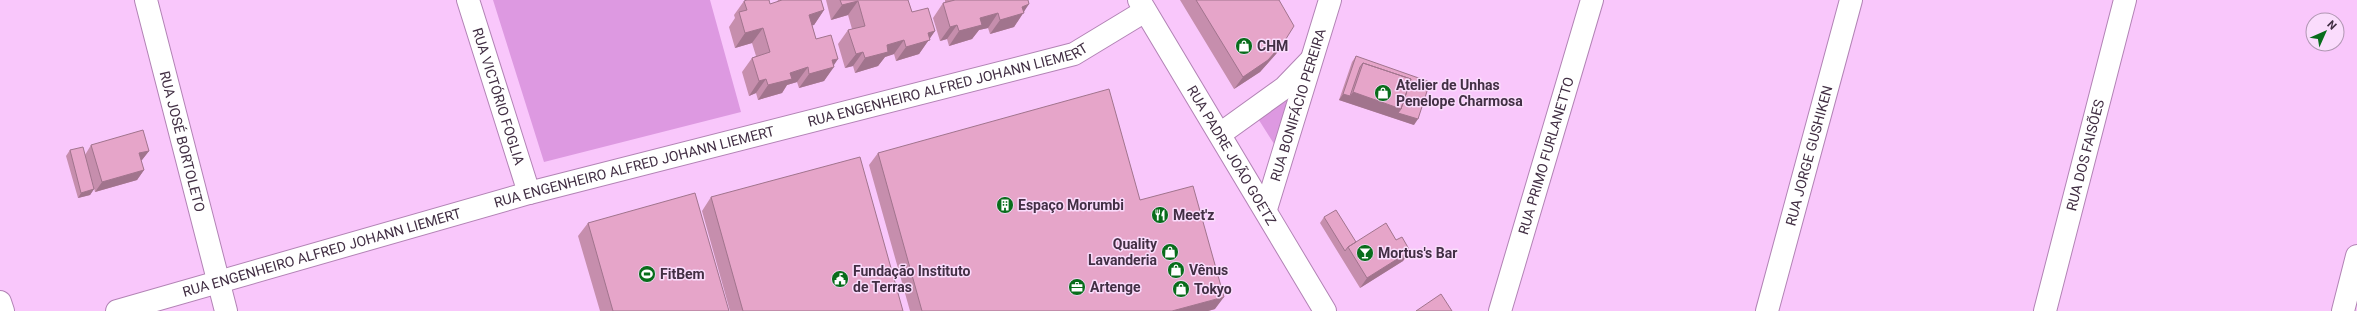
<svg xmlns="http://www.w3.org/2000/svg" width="2357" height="311" font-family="Roboto,sans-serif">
	<rect width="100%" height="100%" fill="#f9c7fb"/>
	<!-- green -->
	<path fill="#dd99e1" d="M493,0h217l31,112 -197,50z
		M1292,95l-16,52 -19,-30z"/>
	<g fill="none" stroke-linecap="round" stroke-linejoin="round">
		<!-- minor casing -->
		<g stroke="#b283b5" stroke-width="24">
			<g id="minor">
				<path id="s1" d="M146,0l80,311"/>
				<path id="s2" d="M468,0l61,193"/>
				<path d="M1220,134l64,-46 25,-26"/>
				<path id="s3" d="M1266,209l64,-209"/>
				<path d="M0,302l3,9"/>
				<path id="s4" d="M117,311l412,-118 545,-139 71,-43"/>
				<path id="s5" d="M1500,311l92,-311"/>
				<path id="s6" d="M1767,311l84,-311"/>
				<path id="s7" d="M2045,311l80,-311"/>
				<path d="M2343,311l14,-55"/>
			</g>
		</g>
		<!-- tertiary casing -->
		<g stroke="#b283b5" stroke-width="24">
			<g id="tertiary">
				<path id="s8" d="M1139,0l186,311"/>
			</g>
		</g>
		<!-- minor -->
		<use href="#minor" stroke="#fff" stroke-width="22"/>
		<!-- tertiary -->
		<use href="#tertiary" stroke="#fff" stroke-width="22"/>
	</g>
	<!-- wall -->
	<path fill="#c68ead" d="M778,0h43l3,10 -10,15h-2l4,14 18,26 -10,16 -25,7 -2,-6 -10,3 -5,8 -24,7 -2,-7 -7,3 -7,-24 10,-14 4,-2 -4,-13 -17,5 -6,-21 6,-9 -1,-3 10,-14 26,3 7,-2z
		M826,0h82l4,12 23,19 -16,23 -23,7 -2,-7 -9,3 -7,9 -23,7 -2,-7 -8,2 -7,-24 10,-14 4,-1 -4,-14 -17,5z
		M945,0h83l-4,12 -10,15 -24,7 -2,-6 -9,2 -7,9 -23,7 -2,-7 -7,2 -7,-23 10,-15h2z
		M1180,0h99l5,42 -8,12 -16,18 -26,17z
		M1356,56l58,69 -75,-25 13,-38z
		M91,145l58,6 -8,10 3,9 -7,10 -42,12 -5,-19 4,16 -4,6 -12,3 -12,-42 4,-6 15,5z
		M878,153l262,47 75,109 -7,2h-298l-41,-146z
		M711,197l192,114h-173l-28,-100z
		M1324,217l32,25 40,-2 14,11 -7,10 -43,27 -40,-65z
		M588,223l141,88h-129l-22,-75z"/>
	<!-- shaded-wall -->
	<path fill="#a1748d" d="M858,1l-10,14 -17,5 11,-15z
		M1029,4l-15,23 -24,7 10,-14 22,-13z
		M824,10l-10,15 -15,4 10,-14z
		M998,13l-10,15 -9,2 -7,9 -23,7 10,-15 21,-13z
		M957,25l-10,14 -7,2 10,-14z
		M763,28l-11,15 -17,5 10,-15z
		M935,31l-16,23 -23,7 10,-14 22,-14z
		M904,40l-10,14 -9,3 -7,9 -23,7 10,-15 22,-13z
		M1284,42l-8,12 -16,18 -26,17 9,-12z
		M863,52l-10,14 -8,2 11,-14z
		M838,59l-6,9 2,-1 -10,14 -25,7 10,-14 23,-14z
		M808,67l-11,15 -10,3 -5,8 -24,7 10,-15 22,-12z
		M766,79l-10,14 -7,3 10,-15z
		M1353,92l48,17 17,10 -4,6 -75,-25 4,-6 7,2z
		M149,151l-7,9 -10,3 7,-10z
		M144,170l-7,10 -42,12 7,-10z
		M94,189l-4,6 -12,3 3,-5z
		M1410,251l-7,10 -43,27 7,-10z
		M1224,297l-9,12 -7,2h-36z"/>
	<!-- building -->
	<path fill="#e6a5c9" stroke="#a1748d" d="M747,0h22l1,4 12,-4h39l3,10 -15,5 7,24 15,-4 7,24 -6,1 2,7 -25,7 -1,-7 -18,6 2,6 -24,6 -2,-6 -7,2 -7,-23 18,-6 -7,-24 -18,5 -6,-21 8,-2 -3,-9z
		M840,0h68l4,12 16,-4 7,23 -7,2 2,7 -24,7 -2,-7 -17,5 1,7 -23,6 -2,-6 -7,2 -8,-24 17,-4 -7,-25 -16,4z
		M955,0h73l1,4 -7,3 2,6 -24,7 -2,-7 -18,5 2,7 -23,6 -2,-6 -7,2 -7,-24z
		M1196,0h83l15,26 -10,16 -16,18 -25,17z
		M1356,56l74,26 -12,37 -20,-6 3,-4 10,-30 -48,-16 -3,4 -10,29 -7,-2z
		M1363,63l48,16 -10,30 -48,-17z
		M1109,89l31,111 53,-14 31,111 -52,14h-250l-44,-158z
		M143,130l6,21 -10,2 5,17 -42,12 -11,-37z
		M83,147l11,42 -13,4 -11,-43z
		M860,157l43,154h-160l-32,-114z
		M695,193l34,118h-116l-25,-88z
		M1336,210l20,32 -8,5 -3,4 -21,-34z
		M1386,223l10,17 6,-3 8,14 -43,27 -19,-31z
		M1441,294l11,17h-36z"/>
	<!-- icons -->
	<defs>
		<g id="shop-disc" transform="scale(0.9)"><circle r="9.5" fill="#086d1b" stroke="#fadcfc"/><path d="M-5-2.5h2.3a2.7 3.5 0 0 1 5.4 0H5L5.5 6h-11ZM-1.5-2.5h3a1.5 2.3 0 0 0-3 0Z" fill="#fff"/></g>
		<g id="building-disc" transform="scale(0.9)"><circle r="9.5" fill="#086d1b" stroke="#fadcfc"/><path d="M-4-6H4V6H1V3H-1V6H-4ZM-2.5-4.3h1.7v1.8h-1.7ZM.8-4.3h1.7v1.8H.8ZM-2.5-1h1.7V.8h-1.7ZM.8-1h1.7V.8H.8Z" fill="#fff"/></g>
		<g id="restaurant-disc" transform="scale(0.9)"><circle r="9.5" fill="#086d1b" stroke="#fadcfc"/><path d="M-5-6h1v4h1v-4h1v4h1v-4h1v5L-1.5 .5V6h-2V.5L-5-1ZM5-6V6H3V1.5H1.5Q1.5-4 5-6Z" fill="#fff"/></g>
		<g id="bar-disc" transform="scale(0.9)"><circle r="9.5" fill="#086d1b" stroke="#fadcfc"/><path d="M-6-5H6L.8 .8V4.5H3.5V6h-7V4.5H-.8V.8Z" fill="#fff"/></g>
		<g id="stadium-disc" transform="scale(0.9)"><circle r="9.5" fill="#086d1b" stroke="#fadcfc"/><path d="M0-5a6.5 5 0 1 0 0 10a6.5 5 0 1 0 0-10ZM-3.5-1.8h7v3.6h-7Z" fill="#fff"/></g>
		<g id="civic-disc" transform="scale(0.9)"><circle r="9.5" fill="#086d1b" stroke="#fadcfc"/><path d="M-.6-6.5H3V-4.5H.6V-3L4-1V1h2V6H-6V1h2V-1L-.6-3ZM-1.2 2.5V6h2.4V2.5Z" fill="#fff"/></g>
		<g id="office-disc" transform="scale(0.9)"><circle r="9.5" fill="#086d1b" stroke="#fadcfc"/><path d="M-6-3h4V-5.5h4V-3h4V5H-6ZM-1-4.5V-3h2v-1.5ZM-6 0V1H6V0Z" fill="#fff"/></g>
	</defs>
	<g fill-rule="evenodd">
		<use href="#shop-disc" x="1244" y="46"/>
		<use href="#shop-disc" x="1383" y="93"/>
		<use href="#building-disc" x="1005" y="205"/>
		<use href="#restaurant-disc" x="1160" y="215"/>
		<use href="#shop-disc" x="1170" y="252"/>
		<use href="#bar-disc" x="1365" y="253"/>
		<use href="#shop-disc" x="1176" y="270"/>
		<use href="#stadium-disc" x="647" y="274"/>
		<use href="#civic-disc" x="840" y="279"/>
		<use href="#office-disc" x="1077" y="287"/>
		<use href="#shop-disc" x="1181" y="289"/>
	</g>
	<g text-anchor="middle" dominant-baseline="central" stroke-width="3" stroke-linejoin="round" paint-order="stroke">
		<!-- poi labels -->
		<g font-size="14" font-weight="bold" fill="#422f44" stroke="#fadcfc" text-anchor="start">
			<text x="1257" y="46">CHM</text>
			<text x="1396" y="85">Atelier de Unhas<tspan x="1396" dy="16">Penelope Charmosa</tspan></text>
			<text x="1018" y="205">Espaço Morumbi</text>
			<text x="1173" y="215">Meet'z</text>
			<text x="1157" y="244" text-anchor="end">Quality<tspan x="1157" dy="16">Lavanderia</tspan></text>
			<text x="1378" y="253">Mortus's Bar</text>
			<text x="1189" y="270">Vênus</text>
			<text x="853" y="271">Fundação Instituto<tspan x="853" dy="16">de Terras</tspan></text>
			<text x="660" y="274">FitBem</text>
			<text x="1090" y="287">Artenge</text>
			<text x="1194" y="289">Tokyo</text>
		</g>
		<!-- street labels -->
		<g font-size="14" fill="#422f44" stroke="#fadcfc">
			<text stroke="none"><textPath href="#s4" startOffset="861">RUA ENGENHEIRO ALFRED JOHANN LIEMERT</textPath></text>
			<text stroke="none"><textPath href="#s2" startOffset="101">RUA VICTÓRIO FOGLIA</textPath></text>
			<text stroke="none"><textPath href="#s3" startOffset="109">RUA BONIFÁCIO PEREIRA</textPath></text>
			<text stroke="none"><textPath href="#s1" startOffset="146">RUA JOSÉ BORTOLETO</textPath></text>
			<text stroke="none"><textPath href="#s8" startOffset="181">RUA PADRE JOÃO GOETZ</textPath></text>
			<text stroke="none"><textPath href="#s5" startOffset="162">RUA PRIMO FURLANETTO</textPath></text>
			<text stroke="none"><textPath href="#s6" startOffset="161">RUA JORGE GUSHIKEN</textPath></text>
			<text stroke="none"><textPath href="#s7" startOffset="161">RUA DOS FAISÕES</textPath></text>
			<text stroke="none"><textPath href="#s4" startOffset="537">RUA ENGENHEIRO ALFRED JOHANN LIEMERT</textPath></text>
			<text stroke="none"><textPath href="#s4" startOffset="213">RUA ENGENHEIRO ALFRED JOHANN LIEMERT</textPath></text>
		</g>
	</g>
	<!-- north arrow -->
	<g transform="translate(2325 32) rotate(45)"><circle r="19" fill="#fadcfc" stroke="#b097b2"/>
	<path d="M0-3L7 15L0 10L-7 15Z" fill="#086d1b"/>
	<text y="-6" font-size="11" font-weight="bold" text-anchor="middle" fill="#422f44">N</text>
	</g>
</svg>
